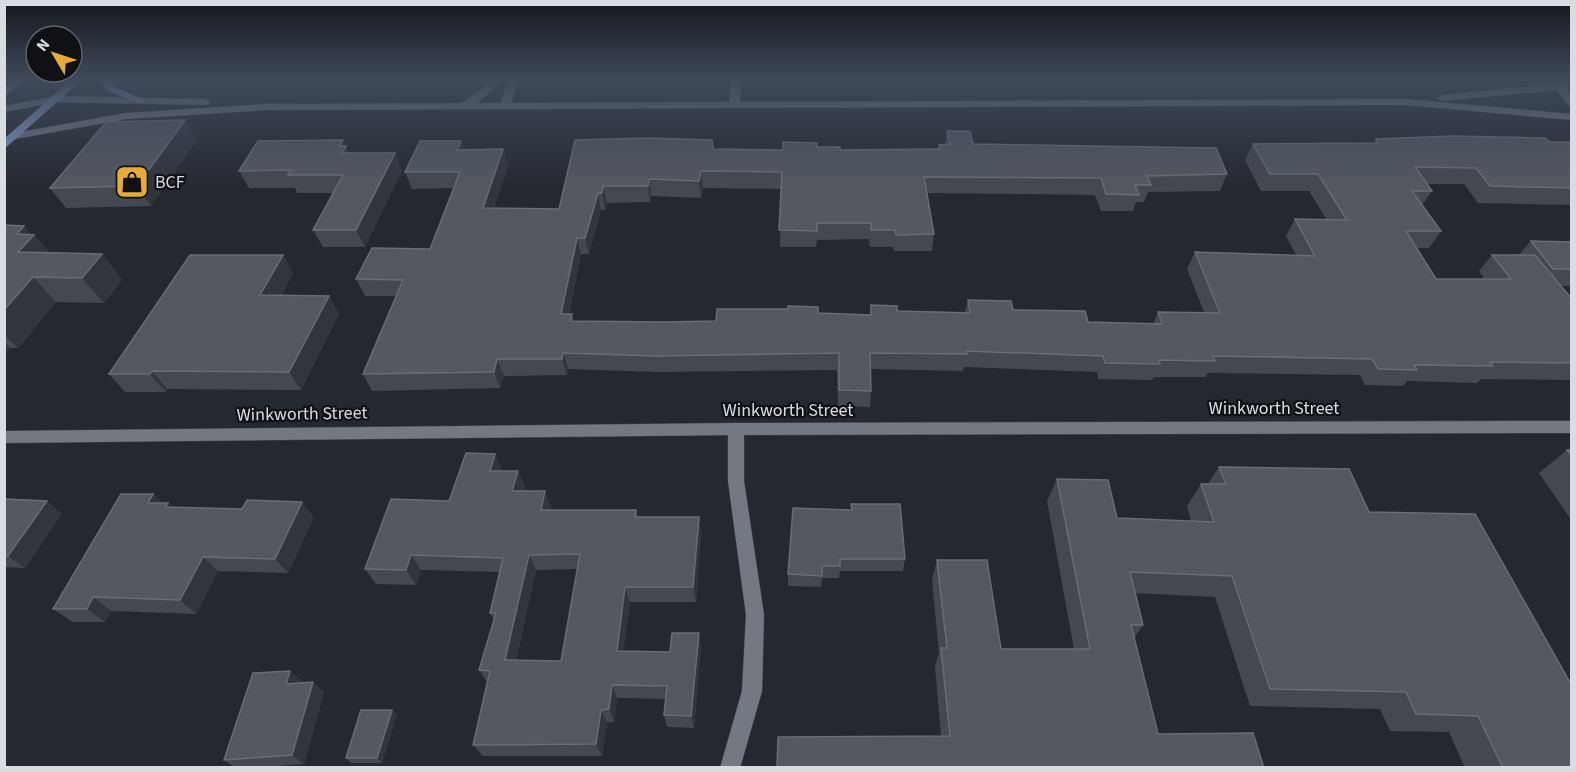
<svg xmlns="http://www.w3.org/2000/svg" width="1576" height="772" font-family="'Source Sans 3',sans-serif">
	<rect width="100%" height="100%" fill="#242931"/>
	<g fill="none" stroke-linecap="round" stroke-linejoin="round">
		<!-- service casing -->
		<g stroke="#42464d" stroke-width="1">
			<path id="service" d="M491,79h11c-9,11 -27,31 -42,29v-4l22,-15z
				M509,79h10l-9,27 -5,3 -5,-3z
				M736,423l6,2 2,4v52l20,134 -2,76 -22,77h-20l22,-77 4,-76 -18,-134v-52l2,-4z"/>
		</g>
		<!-- minor casing -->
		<g stroke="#42464d" stroke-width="1">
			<path id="minor" d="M731,79h10l-1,23 666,-3 166,15v6l-166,-15 -1140,5 -140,9 -111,20 -6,-3 6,-3 111,-20 140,-9 463,-2z
				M1562,79h10l-5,10 5,6v11l-4,-1 -11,-15 -115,11 -5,-3 5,-3 118,-12z
				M56,96l150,3 5,3 -5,3 -150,-3 -52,10v-6z
				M1572,421v12l-836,2 -732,8v-12l732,-8z"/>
		</g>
		<!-- primary casing -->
		<g stroke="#42464d" stroke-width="1">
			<path id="primary" d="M15,79h11l-22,17v-9z
				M72,79h11l-79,70v-10z
				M101,79h10l4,8 30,13 -5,3 -33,-12z"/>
		</g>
		<!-- service -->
		<use href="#service" fill="#737983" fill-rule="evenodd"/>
		<!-- minor -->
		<use href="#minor" fill="#737983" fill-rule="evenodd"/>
		<!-- primary -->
		<use href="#primary" fill="#849ecd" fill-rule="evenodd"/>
	</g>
	<!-- wall -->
	<path fill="#434851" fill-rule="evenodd" d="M947,131l26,13 254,30 -7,17 -72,1 -4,10h-8l-3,9h-32l-6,-16 -168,-2 7,41 -2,17h-38l-1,-4h-23l-1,-8 -52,1 -1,7h-36l1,-58 -78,-1 -2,10 -50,-2 -1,6 -43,1 -2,7h-4l-12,44h-8l-12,60h3l2,7 90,1 52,-1 102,-8 52,2 1,-10 26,6 68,1 3,-12 45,10 75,12 65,2 5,-12h46l-17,-43 8,-17 101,3 -10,-19 9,-17h31l-17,-28h-48l-16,-31 8,-16 120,-1 3,-4 196,3v63l-94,-2 -14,-19h-37l5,7 -10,14 19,26 -12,17h-13l20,31h48l-5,-8 13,-16h27l12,-14 41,1v44h-11l11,13v81l-91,-1 -4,4 -70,-2 -4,5 -38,-1 -5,-10 -152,-2 -3,4h-51l-2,3 -54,-1 -1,-7 -133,-5 -1,4 -92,-2v22l-1,16 -32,-1 -1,-36 -179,2 -90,-3 -1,6 -63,1 -4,12 -128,3 -9,-17 33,-78h-31l-9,-17 74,-30 23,-61 -41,1 -7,-17 59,-23h39l5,17 -14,42 65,1 16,-69 138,9 70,1 34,-3 23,3 98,-1 1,-4 6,-1z
		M197,140l-46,66 -85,2 -16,-20z
		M349,153h46l7,18 -37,76h-42l-10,-17 21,-37h-37l-2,-5h-46l-10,-17z
		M4,225l20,1 8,9h2l16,18 52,1 20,26 -18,23 -48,-1 -38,46h-8l-6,7z
		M283,255l10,18 -12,23h48l10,18 -38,76 -134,-1 -1,3h-41l-16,-18z
		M1567,450h5v71l-33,-48z
		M1219,467l150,45 203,256h-107l-16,-36 -59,-1 -10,-22 -130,-3 -35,-109 -80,-4 8,32 -9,13 24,96 -217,2 -6,-69 4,-14 -7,-73 5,-20 64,89h73l-27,-148 10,-22 60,39 74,3 -4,-15 14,-22h7z
		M503,471h15l7,16 -1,4 27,15 -1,4h86l2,7h61l2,15 -5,70h-66l-7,49 47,1 31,-5 -7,81 -27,-1 -3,-12 2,-16 -49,-1 -3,24h-7l-5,34h-119l-10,-11 14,-63 -8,-12 15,-50 -4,-7 9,-41 -78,-2 -5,15 -40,-1 -11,-15 84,-68zM577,569l-16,92 -45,-1 20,-90z
		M153,494l9,9h6l4,4 142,10 -26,56 -70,-2 -22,43 -85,-3 -6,11h-32l-20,-13z
		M4,499l58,14 -37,55 -21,-1z
		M851,504l54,55 -2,12h-63l-1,7h-17l-1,9 -33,-1v-12l63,-64z
		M302,681l-1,2 23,9 -20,72 -49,4h-19l-12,-8z
		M397,715l-15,48h-31l-5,-5z"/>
	<!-- shaded-wall -->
	<path fill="#30353e" d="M185,120l12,20 -46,66 -14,-20z
		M343,140l11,24 -4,7 -11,-25z
		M461,141l6,16 -10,-7z
		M503,149l5,17 -19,59 -6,-17z
		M395,153l7,18 -37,76 -9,-17z
		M701,171l2,17 -2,10 -2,-17z
		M649,179l2,17 -1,6 -2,-16z
		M603,186l4,17 -2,7 -3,-17z
		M598,193l3,17 -12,44 -4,-16z
		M24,226l9,10 1,-1 22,25 -15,17 -23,-25 -1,-18z
		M577,238l4,16 -16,77 -4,-17z
		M102,254l20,26 -18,23 -22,-25z
		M283,255l10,18 -21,41 -12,-19z
		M33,277l23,25 -38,46 -14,-13v-25z
		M329,296l10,18 -38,76 -12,-18z
		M4,342l6,6 -6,7z
		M563,353l5,16 -1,6 -5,-16z
		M497,359l7,17 -4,12 -6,-16z
		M152,371l15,18 -1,3 -16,-18z
		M495,454l8,17h-13z
		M518,471l7,16 -6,20 -7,-16z
		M545,491l6,15 -4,20 -6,-16z
		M153,494l13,12 2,-3 15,15 -35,-15z
		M47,501l15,12 -37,55 -17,-12z
		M302,502l12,15 -26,56 -13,-14z
		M699,517l2,15 -5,70 -3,-15z
		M411,555l10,15 -5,15 -10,-15z
		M529,555l7,15 -23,104 -8,-14z
		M203,557l15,14 -22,43 -16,-14z
		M625,587l5,15 -8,63 -5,-14z
		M93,597l18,14 -6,11 -18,-13z
		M699,633l2,14 -7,81 -3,-12z
		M290,671l12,10 -4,13 -12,-10z
		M313,682l11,10 -20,72 -12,-9z
		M612,685l5,13 -3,24 -5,-13z
		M392,710l5,5 -15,48 -5,-5z
		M601,710l6,12 -5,34 -6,-12z"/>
	<!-- building -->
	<path fill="#535861" stroke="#686d75" stroke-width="1.5" fill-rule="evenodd" d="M185,120l-48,66 -87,2 56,-66z
		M947,131h23l3,13 243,4 11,26 -80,2 4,9h-16l4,10 -33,-1 -5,-16 -177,-1 10,57 -38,1 -1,-5h-24v-7h-54v8l-38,-1 3,-58 -81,-1 -2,10 -50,-2 -1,7h-45l-1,7h-4l-13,45h-8l-16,76h11l-2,7 94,1 52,-1 1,-12h71v-3l30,1v6l53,2v-10l26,1v5l73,2 -2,-13 43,1 2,9 72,1 3,11 74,2 -4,-12 62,1 -25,-61 120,4 -20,-37 52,1 -29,-46h-48l-17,-30 125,-1 -2,-4 76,-3 93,2 5,4h22v46l-82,-2 -14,-18 -61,-1 17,24h-20l29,40h-35l30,48h75l-19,-24h43l37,44v64l-82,-1 3,4 -79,-1 3,5 -39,-1 -6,-10 -159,-3 2,5 -56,-1 1,4 -55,-1 -2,-7 -137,-5 1,3 -97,-1 1,38 -32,-1v-37l-184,3 -92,-3 -1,6h-65l-3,13 -131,2 40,-94 -47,-1 16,-31 58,1 30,-77h-55l15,-31h41l-4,9 46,-1 -20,59 76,1 16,-69 73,-2 64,2 1,9 70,1v-8l34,1v4h23v3l100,-1 -1,-4 11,-1z
		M343,140l-4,6h7l-4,7h53l-39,77h-43l30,-55h-55l3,-5 -52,1 19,-30z
		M4,225l20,1 -7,8 17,1 -16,17 84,2 -20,24 -49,-1 -29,33z
		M1531,241l41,1v27h-19z
		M190,255h93l-23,40 69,1 -40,76 -137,-1 -2,3h-41z
		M1567,450h5v6z
		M466,453l29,1 -5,17h28l-6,20h33l-4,19h95l-1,7h64l-6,70h-68l-8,64 53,1 2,-19h27l-8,83 -27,-1 3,-29 -55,-1 -3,24 -8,1 -5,34 -123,1 17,-74 -11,-1 17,-57h-6l13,-55 -92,-3 -5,15 -41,-1 26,-70 58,2zM580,554l-19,107 -56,-1 24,-105z
		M1219,467l130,2 20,43 106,2 97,172v82h-69l-25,-52 -62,-2 -10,-22 -136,-3 -38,-113 -102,-4 13,53h-12l27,109 95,-1 11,35h-487l1,-31 172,-1 -9,-88h6l-10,-88h50l14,89h89l-33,-170 51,1 9,38 97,4 -13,-38h25z
		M121,494h32l-5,9h20l-3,4 77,2 5,-9 55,2 -27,57 -72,-2 -23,43 -87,-3 -6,12h-34z
		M4,499l43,2 -39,55 -4,-1z
		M851,504h49l5,55h-65v7h-18v10l-34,-2 5,-66 59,2z
		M290,671l-4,13 27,-2 -21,73 -68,5 29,-87z
		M361,710h31l-15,48h-31z"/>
	<!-- sky -->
	<linearGradient id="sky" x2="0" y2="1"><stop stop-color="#14171b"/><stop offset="0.42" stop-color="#3f495a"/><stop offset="1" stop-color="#3f495a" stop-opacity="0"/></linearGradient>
	<rect width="1576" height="187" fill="url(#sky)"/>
	<!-- icons -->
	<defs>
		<g id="shop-square" transform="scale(1.725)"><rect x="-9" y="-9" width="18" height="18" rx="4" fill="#e5ad35" stroke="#0f1115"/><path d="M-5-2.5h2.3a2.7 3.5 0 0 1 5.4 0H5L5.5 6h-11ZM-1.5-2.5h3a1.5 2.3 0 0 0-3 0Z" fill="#111"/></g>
	</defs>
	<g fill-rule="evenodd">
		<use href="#shop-square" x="132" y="182"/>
	</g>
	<g text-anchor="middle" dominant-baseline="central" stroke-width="4.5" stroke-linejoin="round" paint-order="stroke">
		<!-- poi labels -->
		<g font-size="18" fill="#d9dde2" stroke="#0f1115" text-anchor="start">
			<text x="155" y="182">BCF</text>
		</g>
		<!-- street labels -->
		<g font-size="18" fill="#d9dde2" stroke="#0f1115">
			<text x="1274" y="408">Winkworth Street</text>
			<text x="788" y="410">Winkworth Street</text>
			<text transform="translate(302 414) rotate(-1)">Winkworth Street</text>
		</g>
	</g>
	<!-- border -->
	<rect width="1576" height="772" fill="none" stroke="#d9dde2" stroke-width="12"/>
	<!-- north arrow -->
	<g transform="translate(54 54) rotate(309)"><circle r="28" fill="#0f1115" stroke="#606367" stroke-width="1.5"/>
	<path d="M0-4.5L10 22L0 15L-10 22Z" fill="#e5ad35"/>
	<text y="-9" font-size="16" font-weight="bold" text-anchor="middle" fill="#d9dde2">N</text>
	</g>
</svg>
